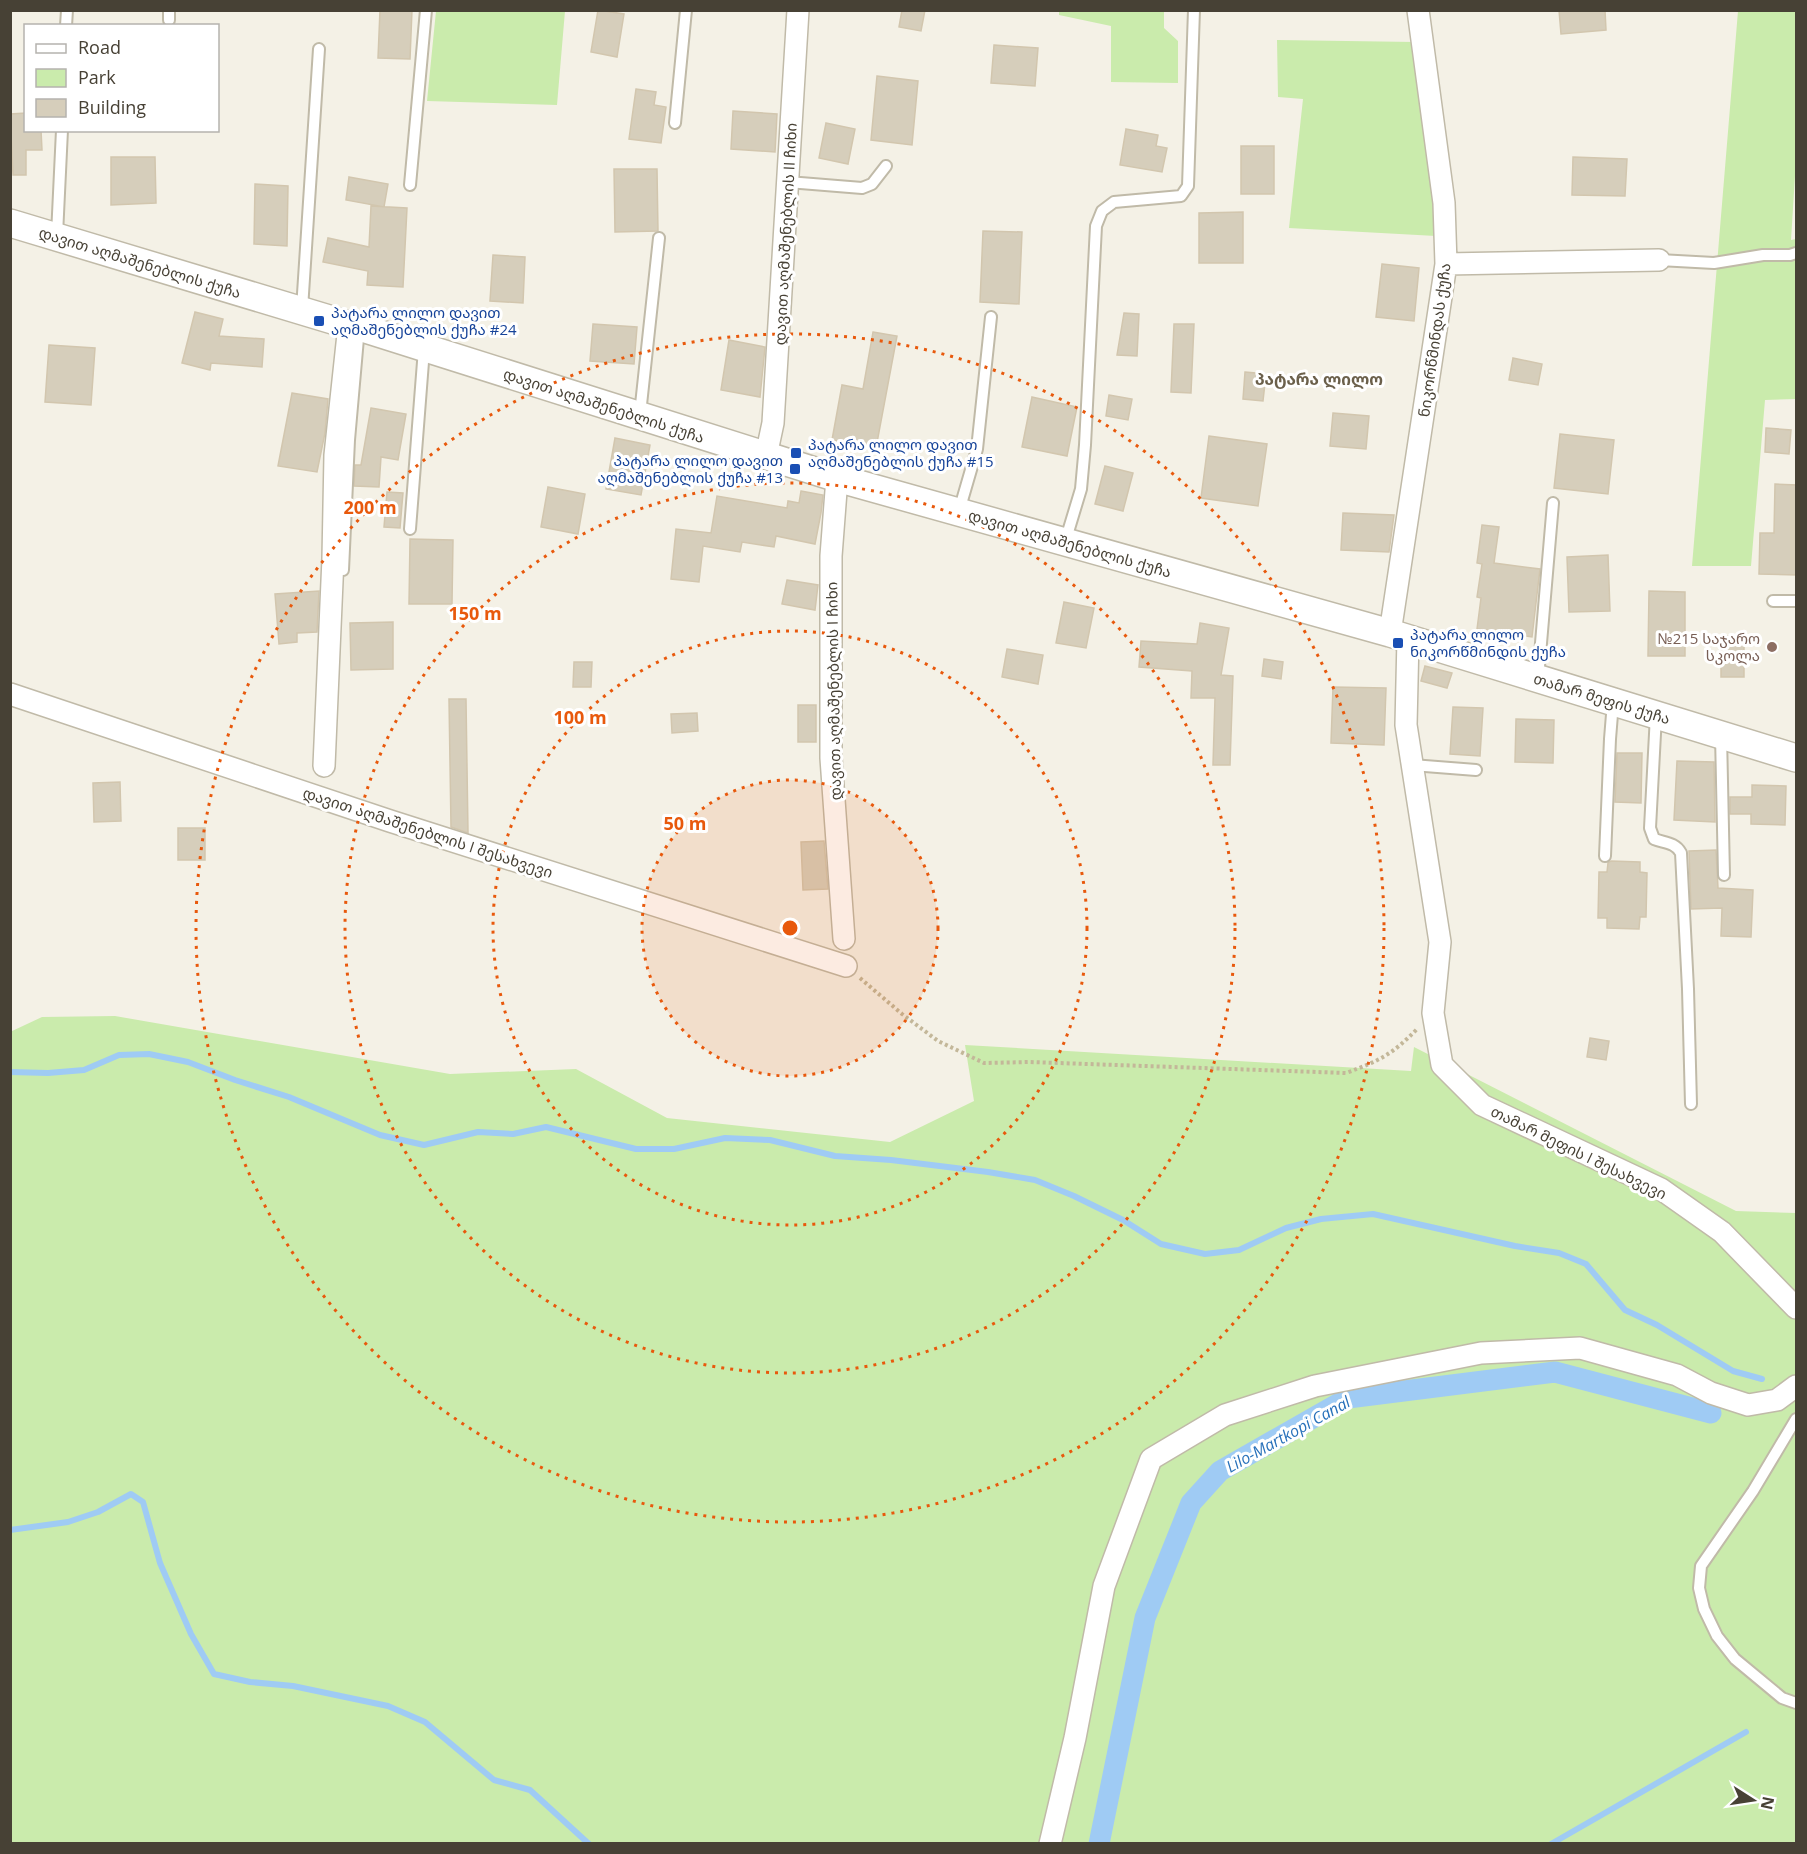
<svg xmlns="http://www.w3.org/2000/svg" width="1807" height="1854" font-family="'Open Sans','Noto Sans Georgian',sans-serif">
	<rect width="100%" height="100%" fill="#f4f1e6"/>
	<!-- green -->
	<path fill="#caebac" d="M436,11h129l-8,94 -130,-4z
		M1059,11h105v17l14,13v42l-67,-1v-56l-52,-11z
		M1738,11h58v149l-5,80 5,-1v160l-31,1 -14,166h-59z
		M1277,40l138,2 21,194 -147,-8 14,-129 -25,-2z
		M115,1016l335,58 126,-5 91,49 223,24 84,-41 -9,-56 446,26 3,-24 322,164 60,2v630h-1785l-1,-811 32,-15z"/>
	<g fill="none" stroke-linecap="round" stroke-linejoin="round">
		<!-- stream -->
		<path stroke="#9fcbf4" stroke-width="6" d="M10,1072l38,1 36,-3 35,-15 30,-1 39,8 47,18 54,17 91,38 44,10 54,-13 35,2 33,-7 90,22h38l51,-11 45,2 65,16 56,4 97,12 47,8 39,16 49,24 38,24 44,10 34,-4 47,-22 35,-9 52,-5 142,32 44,7 27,11 39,46 32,15 76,46 29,8
			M10,1530l58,-8 30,-10 33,-18 12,8 17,61 31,71 23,40 36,8 43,4 95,20 37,16 69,58 36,10 59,54
			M1551,1844l195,-112"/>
		<!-- canal -->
		<path stroke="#9fcbf4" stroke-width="21" d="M1099,1844l46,-226 46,-115 29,-32 128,-73 207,-26 156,41"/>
	</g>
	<!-- building -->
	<path fill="#d6cebb" stroke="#d2c6ae" stroke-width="1.5" d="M380,10h32l-2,49 -32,-1z
		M598,10l26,4 -7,43 -26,-5z
		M902,10h23l-4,21 -22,-4z
		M1559,10h46l1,20 -45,4z
		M994,45l44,3 -3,38 -44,-3z
		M877,76l41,5 -6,64 -41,-5z
		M636,89l20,3 -2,13 12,2 -5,36 -32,-4z
		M733,111l44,3 -2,38 -44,-3z
		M26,113v17h15l1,20h-16v25h-13l-3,-61z
		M826,123l29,6 -7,35 -29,-6z
		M1126,129l32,6 -2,11 11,2 -5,24 -42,-7z
		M1241,146h33v48h-33z
		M111,157h44l1,46 -45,2z
		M1573,157l54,2 -2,37 -53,-1z
		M614,169h43l1,62 -43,1z
		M349,177l39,7 -4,23 -38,-7z
		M255,184l33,2 -1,60 -33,-2z
		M371,206l36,2 -4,79 -36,-2 1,-14 -45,-9 5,-24 41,9z
		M1243,212v51h-44v-50z
		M983,231l39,1 -3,72 -39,-2z
		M493,255l32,2 -2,46 -33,-2z
		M1382,264l37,4 -5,53 -38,-4z
		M195,312l28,7 -4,17 45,3 -2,28 -51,-4 -1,7 -28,-7z
		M1124,313l15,1 -2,42 -20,-1z
		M593,324l44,3 -3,37 -44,-3z
		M1174,324h20l-3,69 -20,-1z
		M873,332l24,4 -21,112 -44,-8 10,-55 21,4z
		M729,340l36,7 -5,50 -39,-7z
		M49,345l46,3 -4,57 -46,-3z
		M1513,358l29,6 -4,21 -29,-5z
		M1245,372l21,2 -3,27 -20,-2z
		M292,393l36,6 -3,34 -8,39 -39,-6z
		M1109,395l23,4 -4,21 -22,-4z
		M1032,397l45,10 -10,49 -45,-9z
		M371,408l35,6 -8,46 -17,-3 -2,30 -25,-1 1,-21h6z
		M1333,413l36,3 -3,33 -36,-3z
		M1766,428l25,2 -2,24 -24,-2z
		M1560,434l54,6 -6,54 -54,-6z
		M1209,436l58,8 -9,62 -57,-8z
		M615,438l35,7 -9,50 -35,-6z
		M1105,466l28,7 -10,38 -28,-7z
		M1775,484l22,1v90l-38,-1 1,-41h14z
		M548,487l37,7 -7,40 -37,-7z
		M801,491l22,4 -2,18 -6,31 -39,-8 -2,11 -32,-5 -2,10 -37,-6 -4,36 -28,-3 5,-50 35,4 6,-37 70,12 1,-7 11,2z
		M387,492l16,1 -3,35 -16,-1z
		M1343,513l51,2 -5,37 -48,-2z
		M1482,525l17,2 -5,36 46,6 -8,68 -55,-8 4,-31 -4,-1 5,-33 -5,-1z
		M410,539l43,1 -1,64h-43z
		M1608,555l2,56 -41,1 -2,-55z
		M787,580l31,5 -3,25 -33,-6z
		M319,591l-2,41 -20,1v9l-18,2 -4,-50z
		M1649,591l36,1v64h-37z
		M1064,602l30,6 -8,40 -30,-5z
		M393,622v47l-42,1 -1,-47z
		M1200,623l29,5 -8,47 12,1 -3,89h-17l2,-67h-24l1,-27 -53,-4 2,-26 56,3z
		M1721,636h23v41h-23z
		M1007,649l36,6 -5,29 -36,-7z
		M1264,659l19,3 -2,17 -19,-3z
		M574,662h18l-1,25h-18z
		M1425,666l27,7 -5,15 -26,-7z
		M1333,687l53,1 -2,57 -53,-2z
		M449,699h17l2,134 -17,-6z
		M798,705h18v37h-18z
		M1453,707l30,1 -3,48 -30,-2z
		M697,713l1,18 -26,2 -1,-19z
		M1516,719l38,1 -1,43 -38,-1z
		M1617,753h25l-1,50 -26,-1z
		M1677,761l37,1 1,60 -41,-2z
		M120,782l1,39 -27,1 -1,-39z
		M1752,785l34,1 -1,39 -34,-1v-10h-21v-17h22z
		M178,828h27v32h-27z
		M824,841l4,48 -25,1 -2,-48z
		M1716,850l2,38 35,2 -2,47 -30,-1 1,-28 -31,1 -2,-58z
		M1611,861l29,1v10l7,1 -1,44h-6l-1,12 -32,-1v-10h-9l1,-46h8l1,-9z
		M1590,1038l19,3 -3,19 -19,-3z"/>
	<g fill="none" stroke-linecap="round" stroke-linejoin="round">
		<!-- service casing -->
		<g stroke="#c0baa8" stroke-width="14">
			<path id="service" d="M169,20v-10
				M66,26l1,-16
				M675,123l11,-113
				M788,182l74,6 10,-4 14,-18
				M410,185l16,-175
				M57,235l5,-105
				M1659,260l55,3 49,-8h27l6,-2
				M302,309l17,-260
				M640,414l19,-176
				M959,511l18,-62 14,-132
				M410,529l14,-180
				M1065,542l16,-53 4,-44 11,-219 6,-15 12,-9 67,-6 7,-10 6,-176
				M343,570l6,-130 10,-113
				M1773,601h23
				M1538,678l15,-175
				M1656,715l-6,113 4,11c10,4 21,3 27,14l7,136 3,115
				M1721,735l3,140
				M1412,765l64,5
				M1605,856l5,-117 3,-37
				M1796,1419l-43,72 -52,75 -2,22 5,21 13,27 18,23 47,39 14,5"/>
		</g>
		<!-- minor casing -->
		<g stroke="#c0baa8" stroke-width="24">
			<path id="minor" d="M1446,264l213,-4
				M766,456l7,-33 25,-413
				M837,478l-6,78v202l13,181
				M1390,633l56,-369 -2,-61 -26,-193
				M1408,638l-2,87 34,217 -7,71 9,52 40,40 179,84 61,43 74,76
				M10,694l380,127 456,145
				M324,766l9,-208 2,-103 14,-130
				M1050,1844l25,-106 29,-152 47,-127 74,-44 90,-29 166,-33 99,-5 97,27 34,18 37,12 29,-5 19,-14"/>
		</g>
		<!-- tertiary casing -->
		<g stroke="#c0baa8" stroke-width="30">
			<path id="tertiary" d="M10,223l339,102 10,2 478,151 553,155 406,125"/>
		</g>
		<!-- path -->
		<path stroke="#c3b799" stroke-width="4" stroke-dasharray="3 3" stroke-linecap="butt" d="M860,978l42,36 36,27 46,22 46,-1 316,11c33,-12 47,-19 71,-44"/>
		<!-- service -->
		<use href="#service" stroke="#fff" stroke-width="10"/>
		<!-- minor -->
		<use href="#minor" stroke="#fff" stroke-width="21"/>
		<!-- tertiary -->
		<use href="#tertiary" stroke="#fff" stroke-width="27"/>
	</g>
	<!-- distance rings -->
	<circle cx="790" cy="928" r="148" fill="#e8590c" fill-opacity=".12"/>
	<g fill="none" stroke="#e8590c" stroke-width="3" stroke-dasharray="3 6">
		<circle cx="790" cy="928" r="148"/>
		<circle cx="790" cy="928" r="297"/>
		<circle cx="790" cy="928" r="445"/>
		<circle cx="790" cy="928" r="594"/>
	</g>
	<!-- markers -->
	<g fill="#1a4fb4" stroke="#fff" stroke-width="2">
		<rect x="313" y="315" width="12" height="12" rx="3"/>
		<rect x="790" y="447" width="12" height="12" rx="3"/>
		<rect x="789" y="463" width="12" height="12" rx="3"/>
		<rect x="1392" y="637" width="12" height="12" rx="3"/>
	</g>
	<circle fill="#8d6e63" stroke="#fff" stroke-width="2" cx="1772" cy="647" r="6"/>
	<g text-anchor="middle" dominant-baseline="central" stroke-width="6" stroke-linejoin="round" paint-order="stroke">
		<!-- street labels -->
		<g font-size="15" fill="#474135" stroke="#fff">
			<text transform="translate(785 234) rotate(-87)">დავით აღმაშენებლის II ჩიხი</text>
			<text transform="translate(140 262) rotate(17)">დავით აღმაშენებლის ქუჩა</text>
			<text transform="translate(1434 340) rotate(-82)">ნიკორწმინდას ქუჩა</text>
			<text transform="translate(604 405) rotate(18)">დავით აღმაშენებლის ქუჩა</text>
			<text transform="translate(1070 543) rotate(16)">დავით აღმაშენებლის ქუჩა</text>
			<text transform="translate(833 691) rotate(-91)">დავით აღმაშენებლის I ჩიხი</text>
			<text transform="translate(1602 698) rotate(17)">თამარ მეფის ქუჩა</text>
			<text transform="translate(428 832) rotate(18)">დავით აღმაშენებლის I შესახვევი</text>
			<text transform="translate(1579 1152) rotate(26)">თამარ მეფის I შესახვევი</text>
		</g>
		<!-- transit labels -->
		<g font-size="15" fill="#164399" stroke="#fff" text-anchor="start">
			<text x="331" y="312">პატარა ლილო დავით<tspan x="331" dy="17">აღმაშენებლის ქუჩა #24</tspan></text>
			<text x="808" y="444">პატარა ლილო დავით<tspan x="808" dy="17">აღმაშენებლის ქუჩა #15</tspan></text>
			<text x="783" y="460" text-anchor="end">პატარა ლილო დავით<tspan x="783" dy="17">აღმაშენებლის ქუჩა #13</tspan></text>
			<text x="1410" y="634">პატარა ლილო<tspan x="1410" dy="17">ნიკორწმინდის ქუჩა</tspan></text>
		</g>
		<!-- education labels -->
		<g font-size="15" fill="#785e54" stroke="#fff" text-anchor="end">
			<text x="1760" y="638">№215 საჯარო<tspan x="1760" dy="17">სკოლა</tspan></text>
		</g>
		<!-- neighbourhood labels -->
		<g font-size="16" font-weight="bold" fill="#6b604b" stroke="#fff">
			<text x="1319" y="379">პატარა ლილო</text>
		</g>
		<!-- water labels -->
		<g font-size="16" font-style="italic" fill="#2871ba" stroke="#fff">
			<text transform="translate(1288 1434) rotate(-29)">Lilo-Martkopi Canal</text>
		</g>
	</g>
	<circle cx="790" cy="928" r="9" fill="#e8590c" stroke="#fff" stroke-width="3"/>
	<g font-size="18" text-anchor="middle" font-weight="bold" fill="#e8590c" stroke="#fff" stroke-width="6" stroke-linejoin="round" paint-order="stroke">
		<text x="370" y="514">200 m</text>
		<text x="475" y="620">150 m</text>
		<text x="580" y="724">100 m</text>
		<text x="685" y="830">50 m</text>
	</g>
	<!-- border -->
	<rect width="1807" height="1854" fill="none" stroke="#474135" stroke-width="24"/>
	<!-- legend -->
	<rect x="24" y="24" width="195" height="108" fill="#ffffff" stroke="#b5b3ae" stroke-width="1.5"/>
	<rect x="36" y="44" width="30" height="9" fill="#ffffff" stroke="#b5b3ae" stroke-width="1.5"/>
	<text x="78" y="54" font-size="18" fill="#474135">Road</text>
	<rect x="36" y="69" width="30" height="18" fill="#caebac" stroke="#b5b3ae" stroke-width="1.5"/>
	<text x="78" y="84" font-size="18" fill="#474135">Park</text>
	<rect x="36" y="99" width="30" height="18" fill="#d6cebb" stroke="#b5b3ae" stroke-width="1.5"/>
	<text x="78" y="114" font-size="18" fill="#474135">Building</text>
	<!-- north arrow -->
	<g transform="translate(1753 1800) rotate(102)" stroke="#ffffff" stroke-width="4.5" paint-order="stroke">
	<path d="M0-4.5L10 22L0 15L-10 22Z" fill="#474135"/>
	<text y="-9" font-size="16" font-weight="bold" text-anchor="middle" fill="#474135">N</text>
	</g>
</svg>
